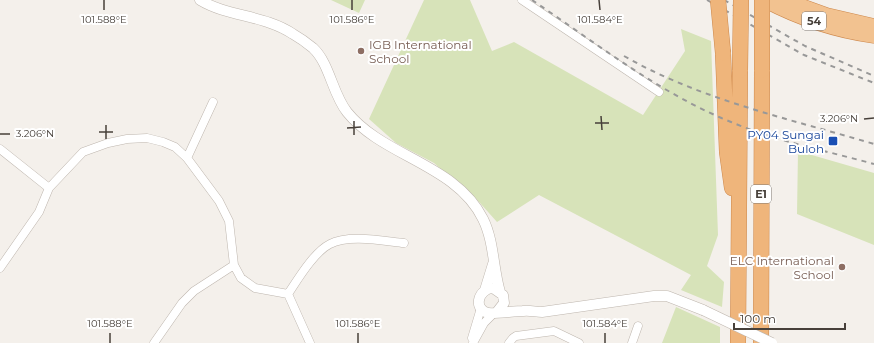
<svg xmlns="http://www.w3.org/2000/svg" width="874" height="343" font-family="Montserrat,sans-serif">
	<rect width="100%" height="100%" fill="#f4f0eb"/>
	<!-- green -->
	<path fill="#d7e3b9" d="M331,0h34l-6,13z
		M424,0h46l22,51 22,-9 129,73 42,-64 -4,-22 30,12 7,194 -11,31 17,16 -2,25 -41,-17 10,-15 -152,-80 -42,27 -17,-19 -46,-40 -38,-20 -27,-24z
		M798,151l76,22v72l-77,-31z
		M676,307l44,20v16h-58z"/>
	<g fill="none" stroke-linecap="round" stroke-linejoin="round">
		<!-- minor casing -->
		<g stroke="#beb6ae" stroke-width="9">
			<path id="minor" d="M522,0l137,92
				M0,149l49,39
				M187,158l26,-56
				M0,268l39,-56 10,-24 34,-36 25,-9 19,-4 20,-1 16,4 12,5 12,11 32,43 10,20 5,44 7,13 14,10 33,6
				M288,294c10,-15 26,-42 42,-50 18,-10 54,-3 74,-1
				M288,294l22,49
				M472,338l9,-30
				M154,343l28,-40 12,-12 40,-26
				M473,343l11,-20 10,-10
				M509,343l4,-5 3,-2 38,-5 25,12
				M632,343l6,-17"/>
		</g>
		<!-- tertiary casing -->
		<g stroke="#beb6ae" stroke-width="11">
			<path id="tertiary" d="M200,0c28,17 65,15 93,34 7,4 14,9 20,14 17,16 19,45 34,64 36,45 109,52 136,107 11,22 10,49 17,73
				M485,290l8,-26
				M497,312l7,-9 -1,-8 -10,-7c-14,0 -21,21 -5,25 6,1 27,-2 35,-2 6,-1 13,1 19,1l112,-16h13l36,14"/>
		</g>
		<!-- trunk casing -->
		<g stroke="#cd884c" stroke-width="15">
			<path id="trunk" d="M764,0c34,18 72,31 110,36
				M785,0l42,15 47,11"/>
		</g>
		<!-- motorway casing -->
		<g stroke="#cd884c" stroke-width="16">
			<path id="motorway" d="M723,53l4,99 5,36
				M738,343l2,-273
				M761,343l1,-273"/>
		</g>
		<!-- minor -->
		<use href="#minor" stroke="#fff" stroke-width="8"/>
		<!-- tertiary -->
		<use href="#tertiary" stroke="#fff" stroke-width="10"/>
		<!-- trunk -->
		<use href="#trunk" stroke="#f2c290" stroke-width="14"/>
		<!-- motorway -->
		<use href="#motorway" stroke="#efb57b" stroke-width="15"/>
		<!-- rail -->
		<path stroke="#989898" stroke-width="2" stroke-dasharray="5 5" stroke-linecap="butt" d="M532,0c64,43 127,93 199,122 45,19 96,29 143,42
			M707,0l97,55 70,28
			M724,0l81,46 69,30
			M624,56c77,44 166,63 250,88"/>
		<!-- tertiary-bridge casing -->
		<g stroke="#beb6ae" stroke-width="11" stroke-linecap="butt">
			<path id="tertiary-bridge" d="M703,310l69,33"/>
		</g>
		<!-- motorway-bridge casing -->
		<g stroke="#cd884c" stroke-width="16" stroke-linecap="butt">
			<path id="motorway-bridge" d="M718,0l5,53
				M740,70l1,-70
				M762,70v-70"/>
		</g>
		<!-- tertiary-bridge -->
		<use href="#tertiary-bridge" stroke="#fff" stroke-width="10"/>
		<!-- motorway-bridge -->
		<use href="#motorway-bridge" stroke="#efb57b" stroke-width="15"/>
	</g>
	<!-- ticks -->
	<path fill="none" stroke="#47403a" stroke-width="1.5" d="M104,0v10M352,0v10M599,0l1,10M601,116l1,14M864,119l10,-1M354,121v14M595,123h14M106,125v14M347,128l14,-1M99,132h14M0,134h10M110,333v10M358,333v10M605,333v10"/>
	<!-- markers -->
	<g fill="#8d6e63" stroke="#fff" stroke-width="1.5">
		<circle cx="361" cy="51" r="4"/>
		<circle cx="842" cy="267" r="4"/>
	</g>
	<rect fill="#1a4fb4" stroke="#fff" stroke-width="1.5" x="828" y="136" width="10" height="10" rx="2"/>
	<g text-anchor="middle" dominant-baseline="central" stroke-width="4" stroke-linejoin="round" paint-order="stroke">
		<!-- shield labels -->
		<g fill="#fff" stroke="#7e7975" stroke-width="1">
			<rect x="802" y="12" width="24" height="18" rx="3"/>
			<rect x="751" y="185" width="20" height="18" rx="3"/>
		</g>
		<g font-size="11" font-weight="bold" fill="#47403a">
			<text x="814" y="21">54</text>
			<text x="761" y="194">E1</text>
		</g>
		<!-- education labels -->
		<g font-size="12" fill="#785e54" stroke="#fff" text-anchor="start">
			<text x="369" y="44">IGB International<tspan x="369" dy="14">School</tspan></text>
			<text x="834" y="260" text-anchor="end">ELC International<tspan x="834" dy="14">School</tspan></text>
		</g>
		<!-- transit labels -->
		<g font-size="12" fill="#164399" stroke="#fff" text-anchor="end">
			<text x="824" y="134">PY04 Sungai<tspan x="824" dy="14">Buloh</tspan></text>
		</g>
	</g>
	<g font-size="10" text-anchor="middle" fill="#47403a" stroke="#fff" stroke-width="4" stroke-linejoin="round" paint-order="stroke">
		<text x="104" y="23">101.588°E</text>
		<text x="352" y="23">101.586°E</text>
		<text x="600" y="23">101.584°E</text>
		<text x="839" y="122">3.206°N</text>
		<text x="35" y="137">3.206°N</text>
		<text x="110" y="327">101.588°E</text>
		<text x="358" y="327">101.586°E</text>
		<text x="605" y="327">101.584°E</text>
	</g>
	<!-- scale -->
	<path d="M734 323v6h111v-6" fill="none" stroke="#47403a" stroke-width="2"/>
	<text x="740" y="323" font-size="12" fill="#47403a" stroke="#ffffff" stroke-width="3" paint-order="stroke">100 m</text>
</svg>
